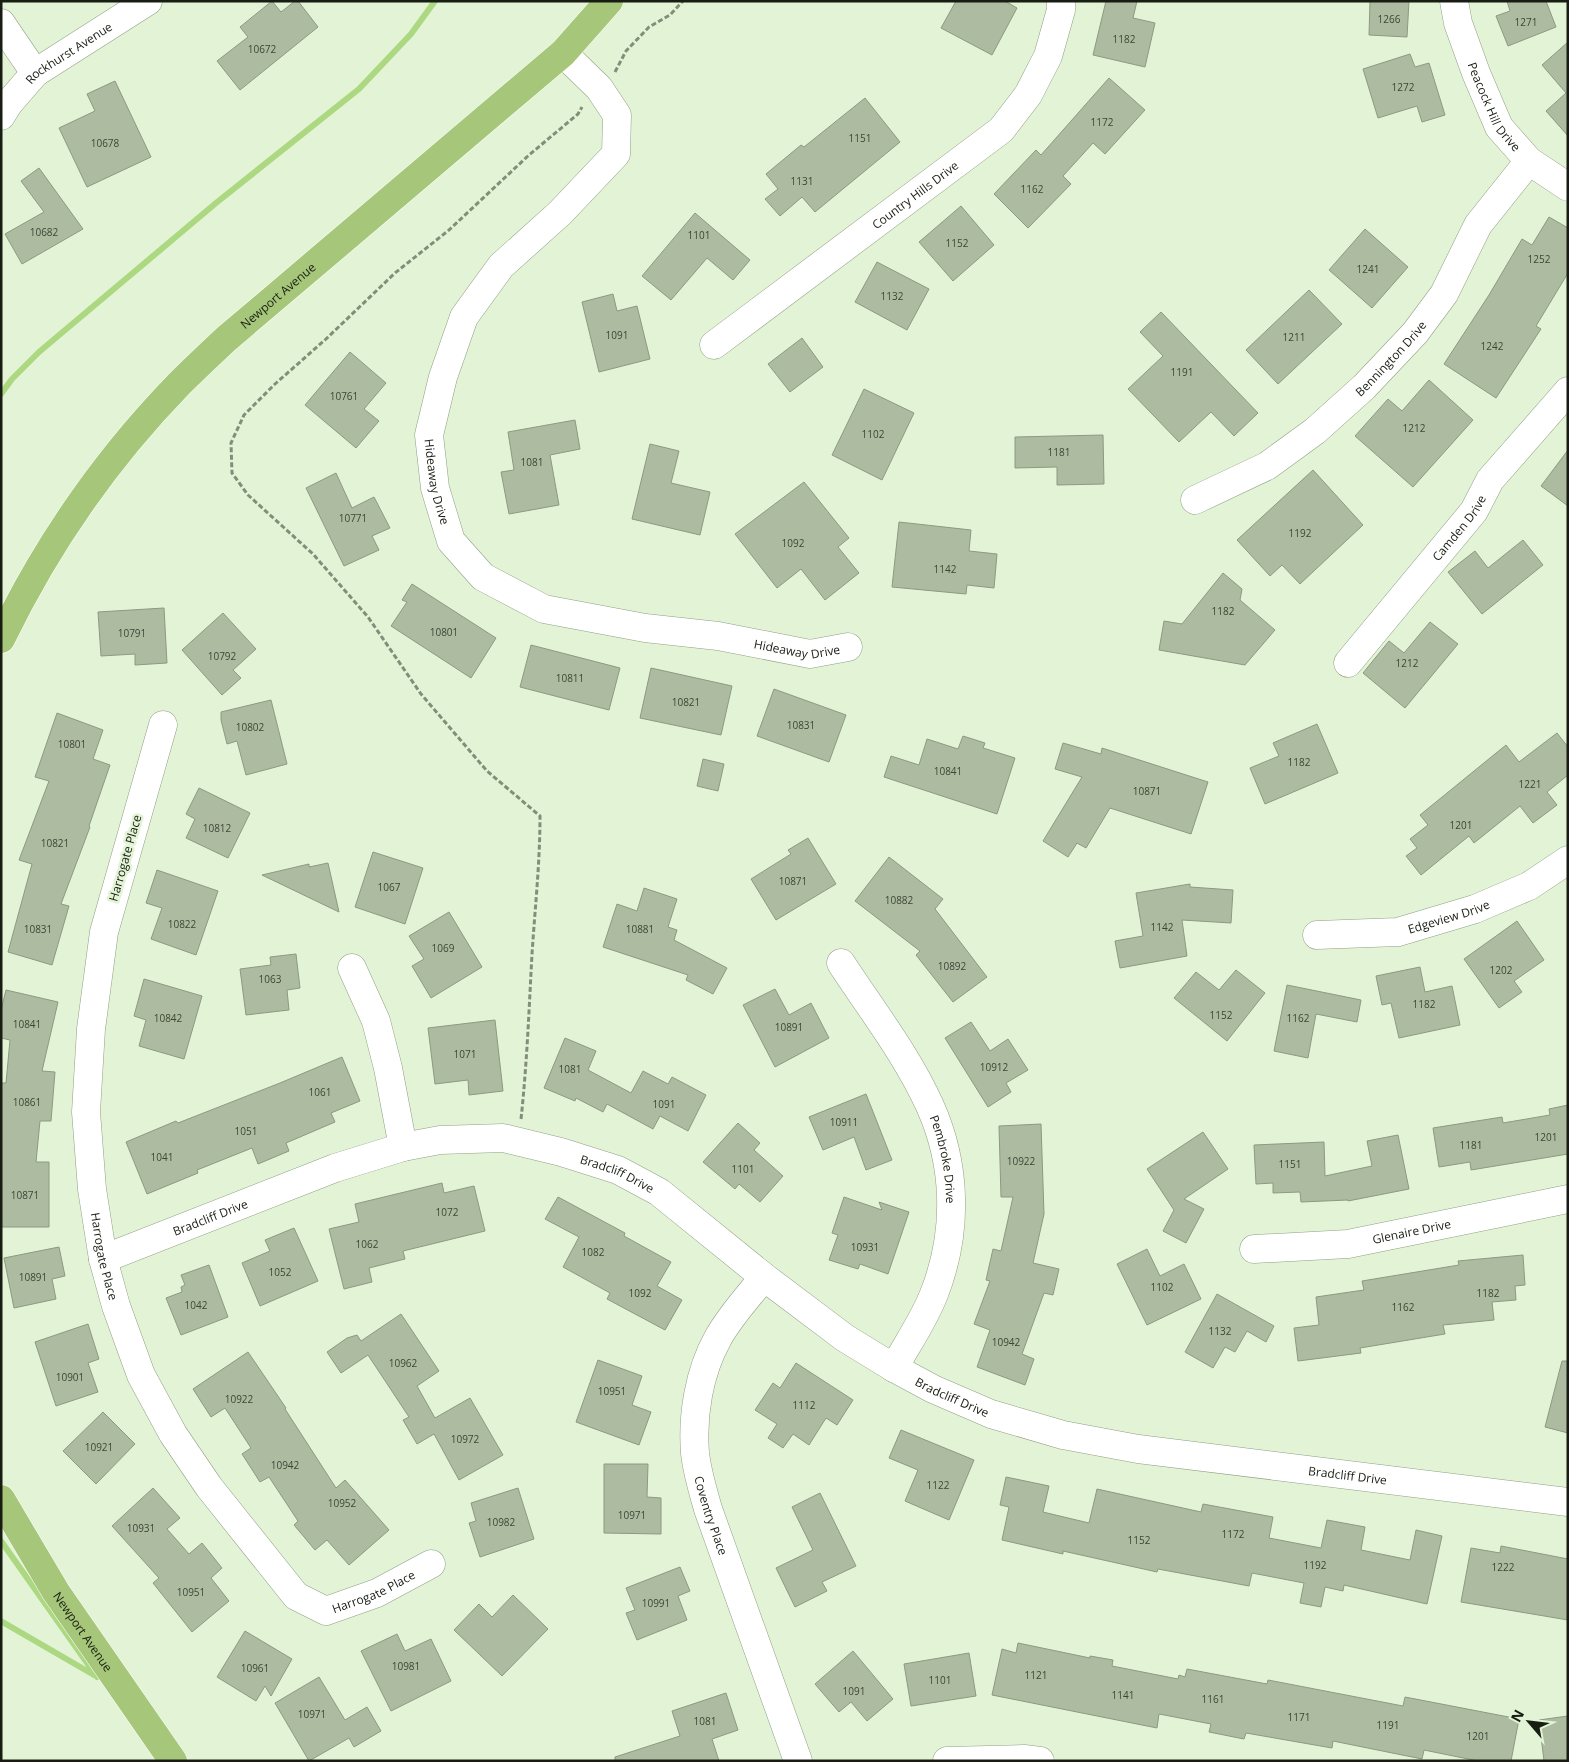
<svg xmlns="http://www.w3.org/2000/svg" width="1569" height="1762" font-family="'Open Sans',sans-serif">
	<rect width="100%" height="100%" fill="#e3f3d6"/>
	<g fill="none" stroke-linecap="round" stroke-linejoin="round">
		<!-- stream -->
		<path stroke="#abd880" stroke-width="6" d="M1,394l11,-15 27,-27 177,-149 143,-114 52,-55 24,-33
			M1,1541l96,136
			M1,1621l93,54"/>
	</g>
	<!-- building -->
	<path fill="#adbca0" stroke="#8c9a80" d="M272,1l9,11 14,-11h3l20,26 -78,63 -23,-29 31,-24 -8,-10z
		M956,1h49l12,7 -25,47 -51,-27z
		M1106,1h31l-4,17 22,5 -10,44 -52,-12z
		M1370,1h39l-2,36 -38,-2z
		M1507,1h39l10,26 -48,19 -12,-30 14,-5z
		M1568,42v94l-22,-25 20,-18 -24,-28z
		M1410,54l5,13 14,-4 16,52 -23,7 -5,-16 -39,12 -15,-49z
		M1109,78l36,32 -40,44 -12,-11 -30,33 8,8 -43,44 -34,-34 42,-44 5,5z
		M115,81l36,76 -64,30 -28,-59 36,-17 -8,-17z
		M865,98l35,44 -85,70 -13,-15 -22,19 -15,-17 13,-10 -12,-15 35,-29 3,2z
		M39,168l44,61 -61,35 -17,-30 39,-22 -23,-31z
		M961,206l33,39 -41,36 -34,-39z
		M695,213l55,47 -17,20 -26,-22 -36,42 -29,-24z
		M1549,217l19,11v45l-32,53 5,3 -45,69 -52,-34 45,-69 33,-56 10,6z
		M1365,229l43,38 -36,41 -43,-38z
		M877,262l52,27 -22,41 -52,-28z
		M1309,290l33,34 -64,60 -32,-34z
		M613,294l4,17 20,-5 13,53 -51,13 -17,-70z
		M1161,312l97,101 -24,23 -23,-24 -32,30 -51,-53 35,-33 -23,-24z
		M802,338l21,29 -33,25 -22,-28z
		M350,352l36,31 -22,26 15,12 -23,27 -51,-43z
		M1429,380l44,40 -60,67 -58,-51 33,-37 14,12z
		M864,389l50,24 -32,67 -50,-25z
		M575,420l5,29 -30,6 9,50 -50,9 -8,-42 13,-2 -6,-38z
		M1103,435l1,49 -47,1v-18l-42,1v-31z
		M650,444l29,7 -8,32 39,9 -10,43 -68,-16z
		M1568,450v56l-27,-20z
		M1313,470l50,55 -63,59 -18,-19 -12,11 -33,-36z
		M336,473l16,35 22,-11 16,31 -18,8 7,14 -35,16 -38,-78z
		M804,482l45,56 -11,9 21,26 -34,27 -24,-31 -24,19 -42,-54z
		M899,522l72,8 -2,21 28,3 -3,34 -27,-3 -1,9 -74,-7z
		M1523,540l20,25 -61,49 -34,-42 27,-21 13,17z
		M1223,573l19,16 -2,11 35,30 -30,35 -86,-15 5,-29 18,3z
		M412,584l84,54 -25,40 -80,-52 16,-24 -5,-2z
		M164,608l3,55 -32,2v-11l-34,2 -3,-44z
		M223,613l33,36 -23,21 8,8 -19,17 -40,-45z
		M1430,622l28,22 -53,64 -42,-35 26,-32 15,12z
		M531,645l89,23 -11,42 -89,-23z
		M651,668l81,18 -11,49 -81,-17z
		M774,689l72,26 -17,47 -72,-26z
		M271,700l16,64 -41,11 -9,-34 -10,3 -6,-24v-8z
		M57,713l46,17 -10,29 17,6 -21,61 1,1 -29,77 8,2 -17,59 -44,-13 24,-88 -13,-4 30,-79 -14,-4z
		M1317,724l21,49 -73,31 -15,-36 29,-12 -6,-13z
		M1557,733l11,14v28l-21,17 10,13 -24,18 -13,-17 -46,37 -5,-7 -48,39 -15,-19 11,-8 -7,-9 18,-14 -8,-10 86,-70 13,17z
		M963,736l22,7 -2,5 32,10 -18,56 -113,-37 7,-21 28,9 8,-26 31,10z
		M1063,743l38,11 1,-6 106,34 -17,52 -81,-26 -24,40 -9,-5 -9,14 -25,-16 39,-64 -27,-8z
		M703,759l21,5 -6,27 -21,-5z
		M199,788l51,25 -22,45 -42,-20 9,-19 -9,-5z
		M808,838l28,46 -60,36 -25,-41 40,-25 -3,-4z
		M373,852l50,16 -18,56 -50,-17z
		M889,857l54,42 -8,10 52,68 -34,25 -37,-47 4,-4 -65,-50z
		M328,863l11,49 -77,-37 47,-11v3z
		M157,870l61,21 -22,64 -45,-16 11,-31 -16,-5z
		M1190,884v3l43,3 -2,33 -49,-3 5,36 -67,12 -5,-27 28,-5 -7,-43z
		M644,888l33,11 -9,28 9,3 -3,10 53,28 -14,26 -27,-14 2,-5 -85,-28 14,-43 20,7z
		M449,912l33,55 -51,31 -19,-32 12,-7 -15,-23z
		M1517,921l27,39 -30,21 8,11 -23,16 -35,-49z
		M296,954l4,34 -13,2 2,20 -43,5 -6,-46 31,-4 -1,-8z
		M1420,967l5,25 27,-6 8,39 -61,13 -8,-35 -9,2 -6,-29z
		M1236,970l29,23 -38,48 -53,-43 22,-26 23,18z
		M144,979l58,17 -18,63 -45,-13 7,-26 -12,-4z
		M1287,985l74,15 -4,22 -41,-8 -8,44 -34,-7z
		M775,989l14,26 22,-12 18,35 -54,29 -32,-62z
		M6,990l52,12 -16,69 13,1 -4,49h-11l-4,41h13v65h-48v-144h5l4,-43 -9,-2v-28z
		M495,1020l8,71 -34,4 -1,-15 -33,4 -7,-56z
		M971,1022l19,29 18,-12 20,31 -22,13 5,9 -23,15 -43,-69z
		M565,1038l31,13 -8,19 43,23 12,-22 25,13 4,-7 34,18 -18,36 -28,-15 -7,13 -46,-25 -4,8 -27,-14 -1,3 -31,-13z
		M342,1057l18,44 -29,12 4,9 -49,21 3,8 -31,13 -6,-16 -55,22 1,3 -51,21 -21,-52 50,-21 2,2 102,-40z
		M866,1094l26,66 -26,10 -12,-33 -31,13 -14,-33z
		M1568,1105v49l-97,16 -1,-8 -31,5 -6,-39 69,-11 1,6 47,-8 -1,-6z
		M738,1123l22,20 -6,7 29,26 -23,26 -21,-18 -4,5 -32,-27z
		M1041,1124l3,90 -11,49 26,6 -6,26 -9,-2 -22,61 12,5 -9,26 -48,-18 13,-37 -16,-6 16,-43 -4,-1 7,-31 8,2 12,-54h-12l-2,-71z
		M1203,1132l25,37 -44,30 20,10 -18,34 -23,-12 11,-21 -27,-41z
		M1398,1135l11,54 -61,12v-1l-47,2 -1,-10 -27,1v-10l-17,1 -2,-39 70,-3 1,34 47,-10 -5,-25z
		M442,1183l2,10 30,-7 11,45 -82,20 2,8 -36,9 3,14 -28,7 -15,-60 30,-7 -4,-18z
		M558,1197l67,36 -1,3 47,26 -14,24 25,14 -17,30 -58,-31 3,-6 -47,-26 16,-30 -34,-18z
		M844,1197l38,13 -3,-8 30,10 -21,62 -28,-10 -2,5 -29,-9 9,-25 -6,-2z
		M294,1228l24,53 -58,25 -18,-43 28,-12 -5,-11z
		M59,1247l6,29 -13,3 4,20 -42,9 -10,-50z
		M1147,1249l13,27 24,-12 17,35 -54,26 -30,-61z
		M1523,1255l2,30 -10,1 1,14 -24,2 2,18 -51,5 2,9 -85,14 1,5 -63,8 -4,-33 25,-3 -3,-28 48,-7 -2,-9 97,-16 -1,-4z
		M209,1265l19,52 -47,18 -15,-37 16,-6 -1,-5 4,-2 -4,-10z
		M1217,1294l57,32 -8,16 -19,-11 -12,21 -10,-5 -12,21 -28,-16z
		M401,1314l38,57 -22,15 18,32 35,-20 33,57 -44,25 -25,-46 -17,10 -14,-24 6,-3 -41,-62 -27,18 -14,-21 20,-14 10,-3 4,6z
		M88,1324l11,35 -11,4 10,29 -42,14 -21,-64z
		M248,1352l38,56 -1,1 51,79 9,-8 44,50 -40,35 -22,-25 -12,10 -21,-25 4,-4 -29,-44 -9,5 -18,-28 9,-6 -26,-40 -14,9 -18,-28z
		M598,1360l44,16 -10,29 19,7 -12,33 -63,-23z
		M1562,1361h6v72l-23,-6z
		M796,1363l57,37 -16,25 -11,-7 -17,27 -16,-11 -10,14 -15,-10 9,-14 -22,-14 18,-27 7,5z
		M103,1412l32,32 -39,40 -33,-33z
		M901,1430l73,30 -25,60 -44,-19 13,-31 -29,-12z
		M604,1464h44l-1,33 14,1v36l-57,-1z
		M1006,1477l43,9 -6,26 46,11 8,-34 104,23 2,-8 70,13 -4,21 52,10 6,-28 38,7 -4,23 49,10 6,-30 26,6 -15,68 -83,-19 -1,6 -18,-4 -4,20 -21,-4 4,-20 -52,-10 -3,13 -91,-17 -1,3 -94,-21v3l-61,-14 7,-33 -9,-2z
		M153,1488l27,30 -13,11 22,25 13,-11 20,25 -11,10 18,23 -37,31 -39,-49 6,-5 -47,-52z
		M518,1488l16,51 -54,18 -11,-34 7,-2 -5,-18z
		M820,1493l36,73 -34,16 5,9 -32,16 -19,-39 37,-18 -21,-43z
		M1501,1546l67,13v61l-107,-18 10,-54 29,5z
		M680,1567l10,24 -12,5 9,24 -50,20 -11,-27 9,-3 -9,-22z
		M513,1595l35,34 -46,47 -48,-46 25,-26 13,13z
		M245,1631l47,28 -21,37 -6,-10 -9,15 -39,-24z
		M397,1634l8,17 26,-12 20,42 -60,30 -30,-60z
		M1018,1643l72,15v-2l23,4 -1,6 66,13 1,-4 6,2 2,-8 80,15 1,-4 135,26 2,-9 114,22 -8,42h-33l-54,-11 -2,9 -89,-18 -1,7 -86,-15 -2,6 -35,-7 2,-8 -52,-10 -2,14 -165,-33 10,-46 14,4z
		M853,1651l40,48 -26,22 -16,-19 -12,10 -24,-28z
		M969,1653l7,43 -65,10 -7,-42z
		M319,1677l26,43 22,-13 14,24 -27,16 -5,-9 -40,23 -34,-58z
		M726,1693l12,37 -26,9 7,22h-104v-4l65,-21 -8,-25z
		M1568,1716v45h-24l-5,-41z"/>
	<g fill="none" stroke-linecap="round" stroke-linejoin="round">
		<!-- minor casing -->
		<g stroke="#91a085" stroke-width="29">
			<g id="minor">
				<path id="s1" d="M1454,1l4,22 18,50 23,54 30,34 39,26"/>
				<path d="M1,23l34,50"/>
				<path id="s2" d="M563,53l36,35 18,27 -1,39 -56,59 -59,53 -37,51 -21,60 -14,58 6,53 16,53 32,36 61,32 101,19 73,8 92,18 38,-7"/>
				<path id="s3" d="M1,116l8,-13 26,-30 113,-72"/>
				<path id="s4" d="M714,345l287,-215 27,-35 20,-39 13,-46v-9"/>
				<path id="s5" d="M1195,500l72,-34 48,-35 49,-44 51,-54 29,-39 34,-69 51,-64"/>
				<path id="s6" d="M1348,663l126,-152 16,-31 78,-89"/>
				<path id="s7" d="M163,725l-59,207 -13,97 -5,83 6,77 11,70 13,47 25,69 32,59 36,53 87,109 30,15 51,-18 54,-29"/>
				<path id="s8" d="M1317,935l81,-3 77,-23 54,-23 39,-26"/>
				<path id="s9" d="M841,963c30,46 66,92 89,143 27,60 28,127 4,188 -10,26 -27,50 -40,74"/>
				<path d="M352,968l24,53 12,47 15,79"/>
				<path id="s10" d="M1254,1249l94,-5 220,-45"/>
				<path id="s11" d="M103,1259l232,-91 68,-21 37,-7 63,-2 58,14 57,18 41,22 105,85 81,61 49,30 39,21 58,25 72,21 75,14 430,53"/>
				<path id="s12" d="M764,1277c-16,20 -34,39 -46,61 -19,34 -26,77 -23,115 2,19 8,38 13,56l90,252"/>
				<path d="M947,1761l77,-2 16,2"/>
			</g>
		</g>
		<!-- major casing -->
		<g stroke="#fff" stroke-width="29">
			<g id="major">
				<path id="s13" d="M1,639c45,-93 106,-181 178,-255 15,-15 31,-30 47,-45l337,-286 46,-52"/>
				<path id="s14" d="M1,1499l55,93 117,169"/>
			</g>
		</g>
		<!-- path -->
		<path stroke="#838e7a" stroke-width="3" stroke-dasharray="5 2.5" stroke-linecap="butt" d="M615,72l11,-21 23,-24 21,-12 13,-14
			M521,1119c6,-55 8,-110 11,-165 3,-46 8,-91 8,-138l-53,-45 -66,-77 -53,-77 -55,-63 -65,-59 -16,-22 -1,-30 13,-28 31,-31 51,-45 69,-66 54,-43 80,-75 49,-41 4,-7"/>
		<!-- minor -->
		<use href="#minor" stroke="#fff" stroke-width="28"/>
		<!-- major -->
		<use href="#major" stroke="#a6c679" stroke-width="28"/>
	</g>
	<g text-anchor="middle" dominant-baseline="central" stroke-width="5" stroke-linejoin="round" paint-order="stroke">
		<!-- number labels -->
		<g font-size="10" fill="#3d4536">
			<text x="1389" y="19">1266</text>
			<text x="1526" y="22">1271</text>
			<text x="1124" y="39">1182</text>
			<text x="262" y="49">10672</text>
			<text x="1403" y="87">1272</text>
			<text x="1102" y="122">1172</text>
			<text x="860" y="138">1151</text>
			<text x="105" y="143">10678</text>
			<text x="802" y="181">1131</text>
			<text x="1032" y="189">1162</text>
			<text x="44" y="232">10682</text>
			<text x="699" y="235">1101</text>
			<text x="957" y="243">1152</text>
			<text x="1539" y="259">1252</text>
			<text x="1368" y="269">1241</text>
			<text x="892" y="296">1132</text>
			<text x="617" y="335">1091</text>
			<text x="1294" y="337">1211</text>
			<text x="1492" y="346">1242</text>
			<text x="1182" y="372">1191</text>
			<text x="344" y="396">10761</text>
			<text x="1414" y="428">1212</text>
			<text x="873" y="434">1102</text>
			<text x="1059" y="452">1181</text>
			<text x="532" y="462">1081</text>
			<text x="353" y="518">10771</text>
			<text x="1300" y="533">1192</text>
			<text x="793" y="543">1092</text>
			<text x="945" y="569">1142</text>
			<text x="1223" y="611">1182</text>
			<text x="444" y="632">10801</text>
			<text x="132" y="633">10791</text>
			<text x="222" y="656">10792</text>
			<text x="1407" y="663">1212</text>
			<text x="570" y="678">10811</text>
			<text x="686" y="702">10821</text>
			<text x="801" y="725">10831</text>
			<text x="250" y="727">10802</text>
			<text x="72" y="744">10801</text>
			<text x="1299" y="762">1182</text>
			<text x="948" y="771">10841</text>
			<text x="1530" y="784">1221</text>
			<text x="1147" y="791">10871</text>
			<text x="1461" y="825">1201</text>
			<text x="217" y="828">10812</text>
			<text x="55" y="843">10821</text>
			<text x="793" y="881">10871</text>
			<text x="389" y="887">1067</text>
			<text x="899" y="900">10882</text>
			<text x="182" y="924">10822</text>
			<text x="1162" y="927">1142</text>
			<text x="38" y="929">10831</text>
			<text x="640" y="929">10881</text>
			<text x="443" y="948">1069</text>
			<text x="952" y="966">10892</text>
			<text x="1501" y="970">1202</text>
			<text x="270" y="979">1063</text>
			<text x="1424" y="1004">1182</text>
			<text x="1221" y="1015">1152</text>
			<text x="168" y="1018">10842</text>
			<text x="1298" y="1018">1162</text>
			<text x="27" y="1024">10841</text>
			<text x="789" y="1027">10891</text>
			<text x="465" y="1054">1071</text>
			<text x="994" y="1067">10912</text>
			<text x="570" y="1069">1081</text>
			<text x="320" y="1092">1061</text>
			<text x="27" y="1102">10861</text>
			<text x="664" y="1104">1091</text>
			<text x="844" y="1122">10911</text>
			<text x="246" y="1131">1051</text>
			<text x="1546" y="1137">1201</text>
			<text x="1471" y="1145">1181</text>
			<text x="162" y="1157">1041</text>
			<text x="1021" y="1161">10922</text>
			<text x="1290" y="1164">1151</text>
			<text x="743" y="1169">1101</text>
			<text x="25" y="1195">10871</text>
			<text x="447" y="1212">1072</text>
			<text x="367" y="1244">1062</text>
			<text x="865" y="1247">10931</text>
			<text x="593" y="1252">1082</text>
			<text x="280" y="1272">1052</text>
			<text x="33" y="1277">10891</text>
			<text x="1162" y="1287">1102</text>
			<text x="640" y="1293">1092</text>
			<text x="1488" y="1293">1182</text>
			<text x="196" y="1305">1042</text>
			<text x="1403" y="1307">1162</text>
			<text x="1220" y="1331">1132</text>
			<text x="1006" y="1342">10942</text>
			<text x="403" y="1363">10962</text>
			<text x="70" y="1377">10901</text>
			<text x="612" y="1391">10951</text>
			<text x="239" y="1399">10922</text>
			<text x="804" y="1405">1112</text>
			<text x="465" y="1439">10972</text>
			<text x="99" y="1447">10921</text>
			<text x="285" y="1465">10942</text>
			<text x="938" y="1485">1122</text>
			<text x="342" y="1503">10952</text>
			<text x="632" y="1515">10971</text>
			<text x="501" y="1522">10982</text>
			<text x="141" y="1528">10931</text>
			<text x="1233" y="1534">1172</text>
			<text x="1139" y="1540">1152</text>
			<text x="1315" y="1565">1192</text>
			<text x="1503" y="1567">1222</text>
			<text x="191" y="1592">10951</text>
			<text x="656" y="1603">10991</text>
			<text x="406" y="1666">10981</text>
			<text x="255" y="1668">10961</text>
			<text x="1036" y="1675">1121</text>
			<text x="940" y="1680">1101</text>
			<text x="854" y="1691">1091</text>
			<text x="1123" y="1695">1141</text>
			<text x="1213" y="1699">1161</text>
			<text x="312" y="1714">10971</text>
			<text x="1299" y="1717">1171</text>
			<text x="705" y="1721">1081</text>
			<text x="1388" y="1725">1191</text>
			<text x="1478" y="1736">1201</text>
		</g>
		<!-- street labels -->
		<g font-size="12" fill="#181d13" stroke="#e3f3d6">
			<text stroke="none"><textPath href="#s3" startOffset="94">Rockhurst Avenue</textPath></text>
			<text stroke="none"><textPath href="#s1" startOffset="114">Peacock Hill Drive</textPath></text>
			<text stroke="none"><textPath href="#s4" startOffset="251">Country Hills Drive</textPath></text>
			<text stroke="none"><textPath href="#s13" startOffset="445">Newport Avenue</textPath></text>
			<text stroke="none"><textPath href="#s5" startOffset="244">Bennington Drive</textPath></text>
			<text stroke="none"><textPath href="#s2" startOffset="516">Hideaway Drive</textPath></text>
			<text stroke="none"><textPath href="#s6" startOffset="175">Camden Drive</textPath></text>
			<text stroke="none"><textPath href="#s2" startOffset="951">Hideaway Drive</textPath></text>
			<text transform="translate(125 858) rotate(-74)">Harrogate Place</text>
			<text stroke="none"><textPath href="#s8" startOffset="134">Edgeview Drive</textPath></text>
			<text stroke="none"><textPath href="#s9" startOffset="224">Pembroke Drive</textPath></text>
			<text stroke="none"><textPath href="#s11" startOffset="541">Bradcliff Drive</textPath></text>
			<text stroke="none"><textPath href="#s11" startOffset="115">Bradcliff Drive</textPath></text>
			<text stroke="none"><textPath href="#s10" startOffset="159">Glenaire Drive</textPath></text>
			<text stroke="none"><textPath href="#s7" startOffset="542">Harrogate Place</textPath></text>
			<text stroke="none"><textPath href="#s11" startOffset="946">Bradcliff Drive</textPath></text>
			<text stroke="none"><textPath href="#s11" startOffset="1351">Bradcliff Drive</textPath></text>
			<text stroke="none"><textPath href="#s12" startOffset="260">Coventry Place</textPath></text>
			<text stroke="none"><textPath href="#s7" startOffset="1022">Harrogate Place</textPath></text>
			<text stroke="none"><textPath href="#s14" startOffset="156">Newport Avenue</textPath></text>
		</g>
	</g>
	<!-- border -->
	<rect width="1569" height="1762" fill="none" stroke="#181d13" stroke-width="5"/>
	<!-- north arrow -->
	<g transform="translate(1529 1722) rotate(298)" stroke="#e3f3d6" stroke-width="4" paint-order="stroke">
	<path d="M0-4L9 19L0 12L-9 19Z" fill="#181d13"/>
	<text y="-8" font-size="14" font-weight="bold" text-anchor="middle" fill="#181d13">N</text>
	</g>
</svg>
